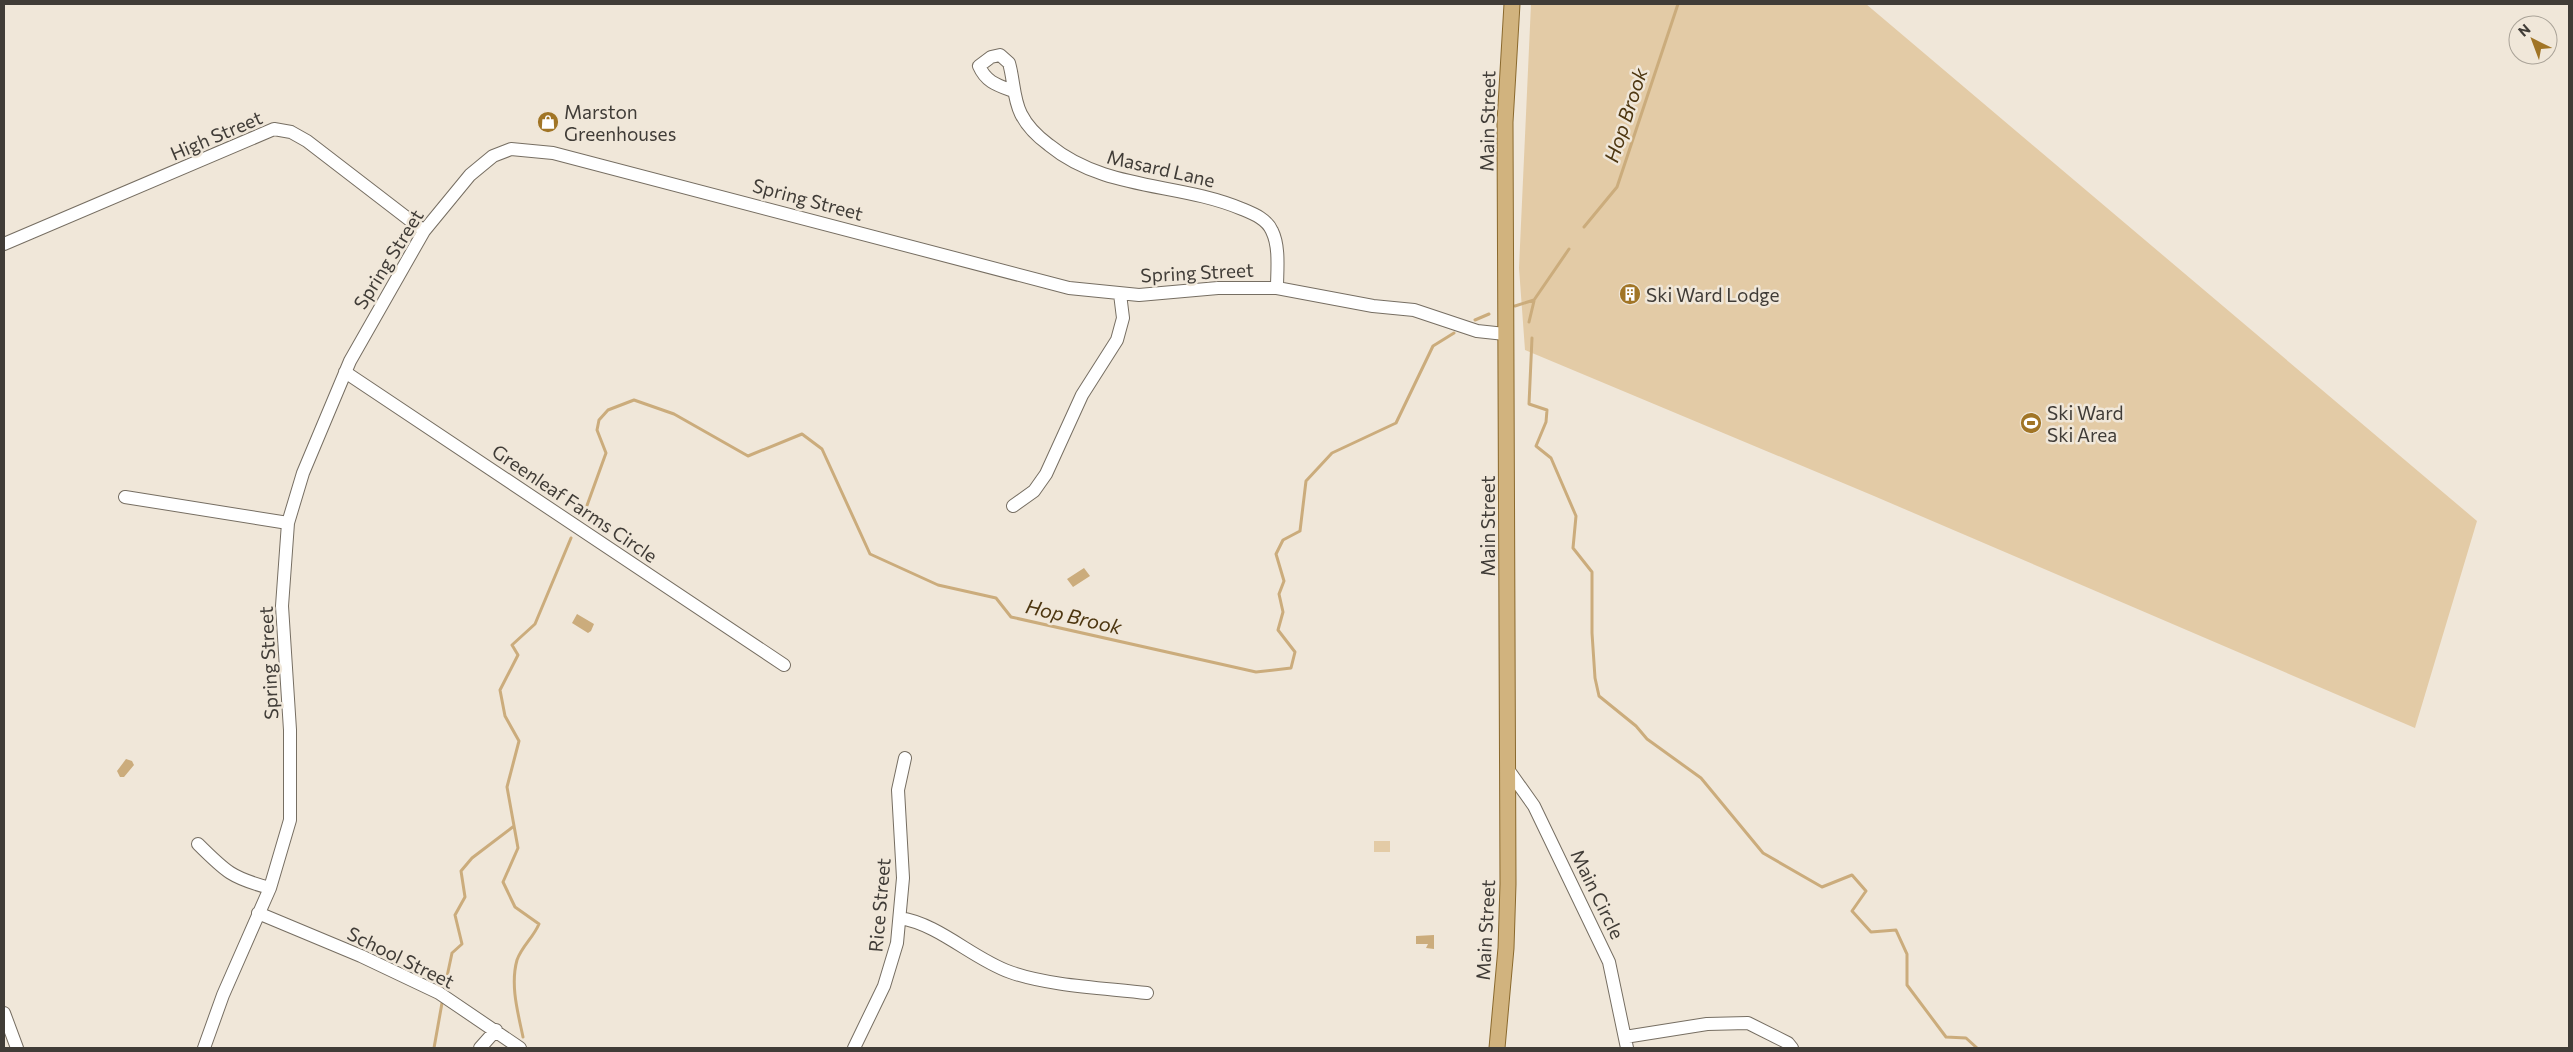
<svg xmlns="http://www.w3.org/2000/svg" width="2573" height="1052" font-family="Commissioner,sans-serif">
	<rect width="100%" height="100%" fill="#f0e7d9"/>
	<!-- green -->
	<path fill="#e3cba6" d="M1531,4h335l611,517 -62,207 -541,-232 -349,-146 -6,-82z
		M1374,841h16v11h-16z"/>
	<!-- water -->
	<path fill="#cbac7c" d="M1084,568l6,8 -17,11 -6,-8z
		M577,614l17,10 -3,7 -3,2 -16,-10z
		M126,759l6,2 2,4 -10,12h-4l-3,-6z
		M1434,935v14l-8,-1 2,-4h-12v-8z"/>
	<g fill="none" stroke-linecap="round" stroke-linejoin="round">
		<!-- stream -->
		<path stroke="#cbac7c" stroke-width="3" d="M1584,227l33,-40 61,-183
			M1515,306l19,-6 35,-51
			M1475,320l14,-6
			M1529,322l5,-21
			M1532,338l-3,66 18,6 -1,12 -10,24 15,12 25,58 -3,32 19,24v61l3,45 4,18 37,30 11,13 54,39 62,75 59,34 30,-12 14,16 -14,20 19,21 25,-2 11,24v31l39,52 20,1 11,10
			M585,511l21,-58 -9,-23 2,-10 9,-10 26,-10 40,14 74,42 54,-22 20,15 48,105 68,31 58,13 15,19 245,55 35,-4 4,-16 -17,-22 5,-18 -4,-18 5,-13 -8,-27 7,-14 17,-9 6,-50 26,-28 64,-30 37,-77 21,-13
			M445,986l7,-33 10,-9 -7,-29 10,-18 -4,-26 11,-13 42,-32
			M523,1037c-5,-24 -13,-52 -6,-77 5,-14 16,-22 22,-36l-24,-17 -12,-25 15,-34 -11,-61 12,-46 -14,-25 -5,-26 18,-35 -6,-10 23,-21 36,-86
			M434,1048l8,-45"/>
		<!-- minor casing -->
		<g stroke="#766e62" stroke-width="14">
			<path id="minor" d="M1013,91c-16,-6 -27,-9 -34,-25l12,-9 9,-2 9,8c5,17 4,35 12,51 6,12 17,23 28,31 56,46 129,37 193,64 12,5 25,10 30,22 8,16 5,40 5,57
				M4,244l270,-115 17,3 16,9 117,90
				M345,372l439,293
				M125,497l163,26
				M1013,506l21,-15 12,-17 36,-79 35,-55 6,-22 -3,-24
				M1507,768l27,38 75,156 18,86
				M198,844c28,28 34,34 72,44
				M258,913l103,43 78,37 81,55
				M900,918c39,6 73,41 110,54 39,14 95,16 137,21
				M4,1013l13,35
				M1625,1037l82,-13 41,-1 40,20 4,5
				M204,1048l19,-53 47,-107 20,-68v-90l-8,-124 6,-83 15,-50 47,-112 74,-130 46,-56 23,-19 18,-7 42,4 516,135 70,7 79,-7h59l96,18 41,4 63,21 28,3
				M480,1048l16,-18
				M854,1048l30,-62 13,-43 6,-65 -5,-88 7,-32"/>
		</g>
		<!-- major casing -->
		<g stroke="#8a692d" stroke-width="17">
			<path id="major" d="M1497,1048l9,-100 2,-64 -3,-762 7,-118"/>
		</g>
		<!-- minor -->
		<use href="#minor" stroke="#fff" stroke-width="12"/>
		<!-- major -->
		<use href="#major" stroke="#d1b37e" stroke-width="15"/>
	</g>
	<!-- icons -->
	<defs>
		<g id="shop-disc" transform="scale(1.125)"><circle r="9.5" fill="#a17526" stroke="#f0e7d9"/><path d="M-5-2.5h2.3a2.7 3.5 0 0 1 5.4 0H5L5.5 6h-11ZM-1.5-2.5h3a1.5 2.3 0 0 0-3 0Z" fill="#fff"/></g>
		<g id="building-disc" transform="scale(1.125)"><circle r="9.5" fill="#a17526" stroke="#f0e7d9"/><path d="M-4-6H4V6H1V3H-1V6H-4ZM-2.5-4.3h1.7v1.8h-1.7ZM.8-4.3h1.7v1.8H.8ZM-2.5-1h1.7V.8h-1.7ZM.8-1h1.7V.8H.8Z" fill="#fff"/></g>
		<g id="stadium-disc" transform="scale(1.125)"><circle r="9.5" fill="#a17526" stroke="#f0e7d9"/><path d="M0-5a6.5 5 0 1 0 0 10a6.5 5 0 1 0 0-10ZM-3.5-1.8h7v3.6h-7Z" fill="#fff"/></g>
	</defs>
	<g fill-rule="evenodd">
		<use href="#shop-disc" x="548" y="122"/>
		<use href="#building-disc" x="1630" y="294"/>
		<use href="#stadium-disc" x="2031" y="423"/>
	</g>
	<g text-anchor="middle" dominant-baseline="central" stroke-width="5" stroke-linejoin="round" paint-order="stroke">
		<!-- poi labels -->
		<g font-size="19" fill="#403c37" stroke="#f0e7d9" text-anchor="start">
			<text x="564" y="111">Marston<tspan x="564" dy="22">Greenhouses</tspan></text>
			<text x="1646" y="294">Ski Ward Lodge</text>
			<text x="2047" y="412">Ski Ward<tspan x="2047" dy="22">Ski Area</tspan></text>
		</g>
		<!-- street labels -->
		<g font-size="19" fill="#403c37" stroke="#f0e7d9">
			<text transform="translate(1487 121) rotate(-89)">Main Street</text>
			<text transform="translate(216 135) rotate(-23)">High Street</text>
			<text transform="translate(1161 168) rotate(13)">Masard Lane</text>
			<text transform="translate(808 199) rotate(15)">Spring Street</text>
			<text transform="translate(388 259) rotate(-58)">Spring Street</text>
			<text transform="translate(1197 272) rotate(-3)">Spring Street</text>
			<text transform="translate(575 503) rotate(34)">Greenleaf Farms Circle</text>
			<text transform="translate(1487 526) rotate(-90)">Main Street</text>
			<text transform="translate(268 663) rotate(-93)">Spring Street</text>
			<text transform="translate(1598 894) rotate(64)">Main Circle</text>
			<text transform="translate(879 905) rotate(-85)">Rice Street</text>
			<text transform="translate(1485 930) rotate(-87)">Main Street</text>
			<text transform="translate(401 957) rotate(26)">School Street</text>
		</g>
		<!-- water labels -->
		<g font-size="20" font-style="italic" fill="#4d3610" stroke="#f0e7d9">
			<text transform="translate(1625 115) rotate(-72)">Hop Brook</text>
			<text transform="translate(1074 616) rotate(13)">Hop Brook</text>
		</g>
	</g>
	<!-- border -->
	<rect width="2573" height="1052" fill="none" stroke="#403c37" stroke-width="10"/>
	<!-- north arrow -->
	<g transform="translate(2533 40) rotate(318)"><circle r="24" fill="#f0e7d9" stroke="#aaa398"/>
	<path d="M0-4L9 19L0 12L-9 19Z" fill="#a17526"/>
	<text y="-8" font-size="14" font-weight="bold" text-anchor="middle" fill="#403c37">N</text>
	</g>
</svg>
